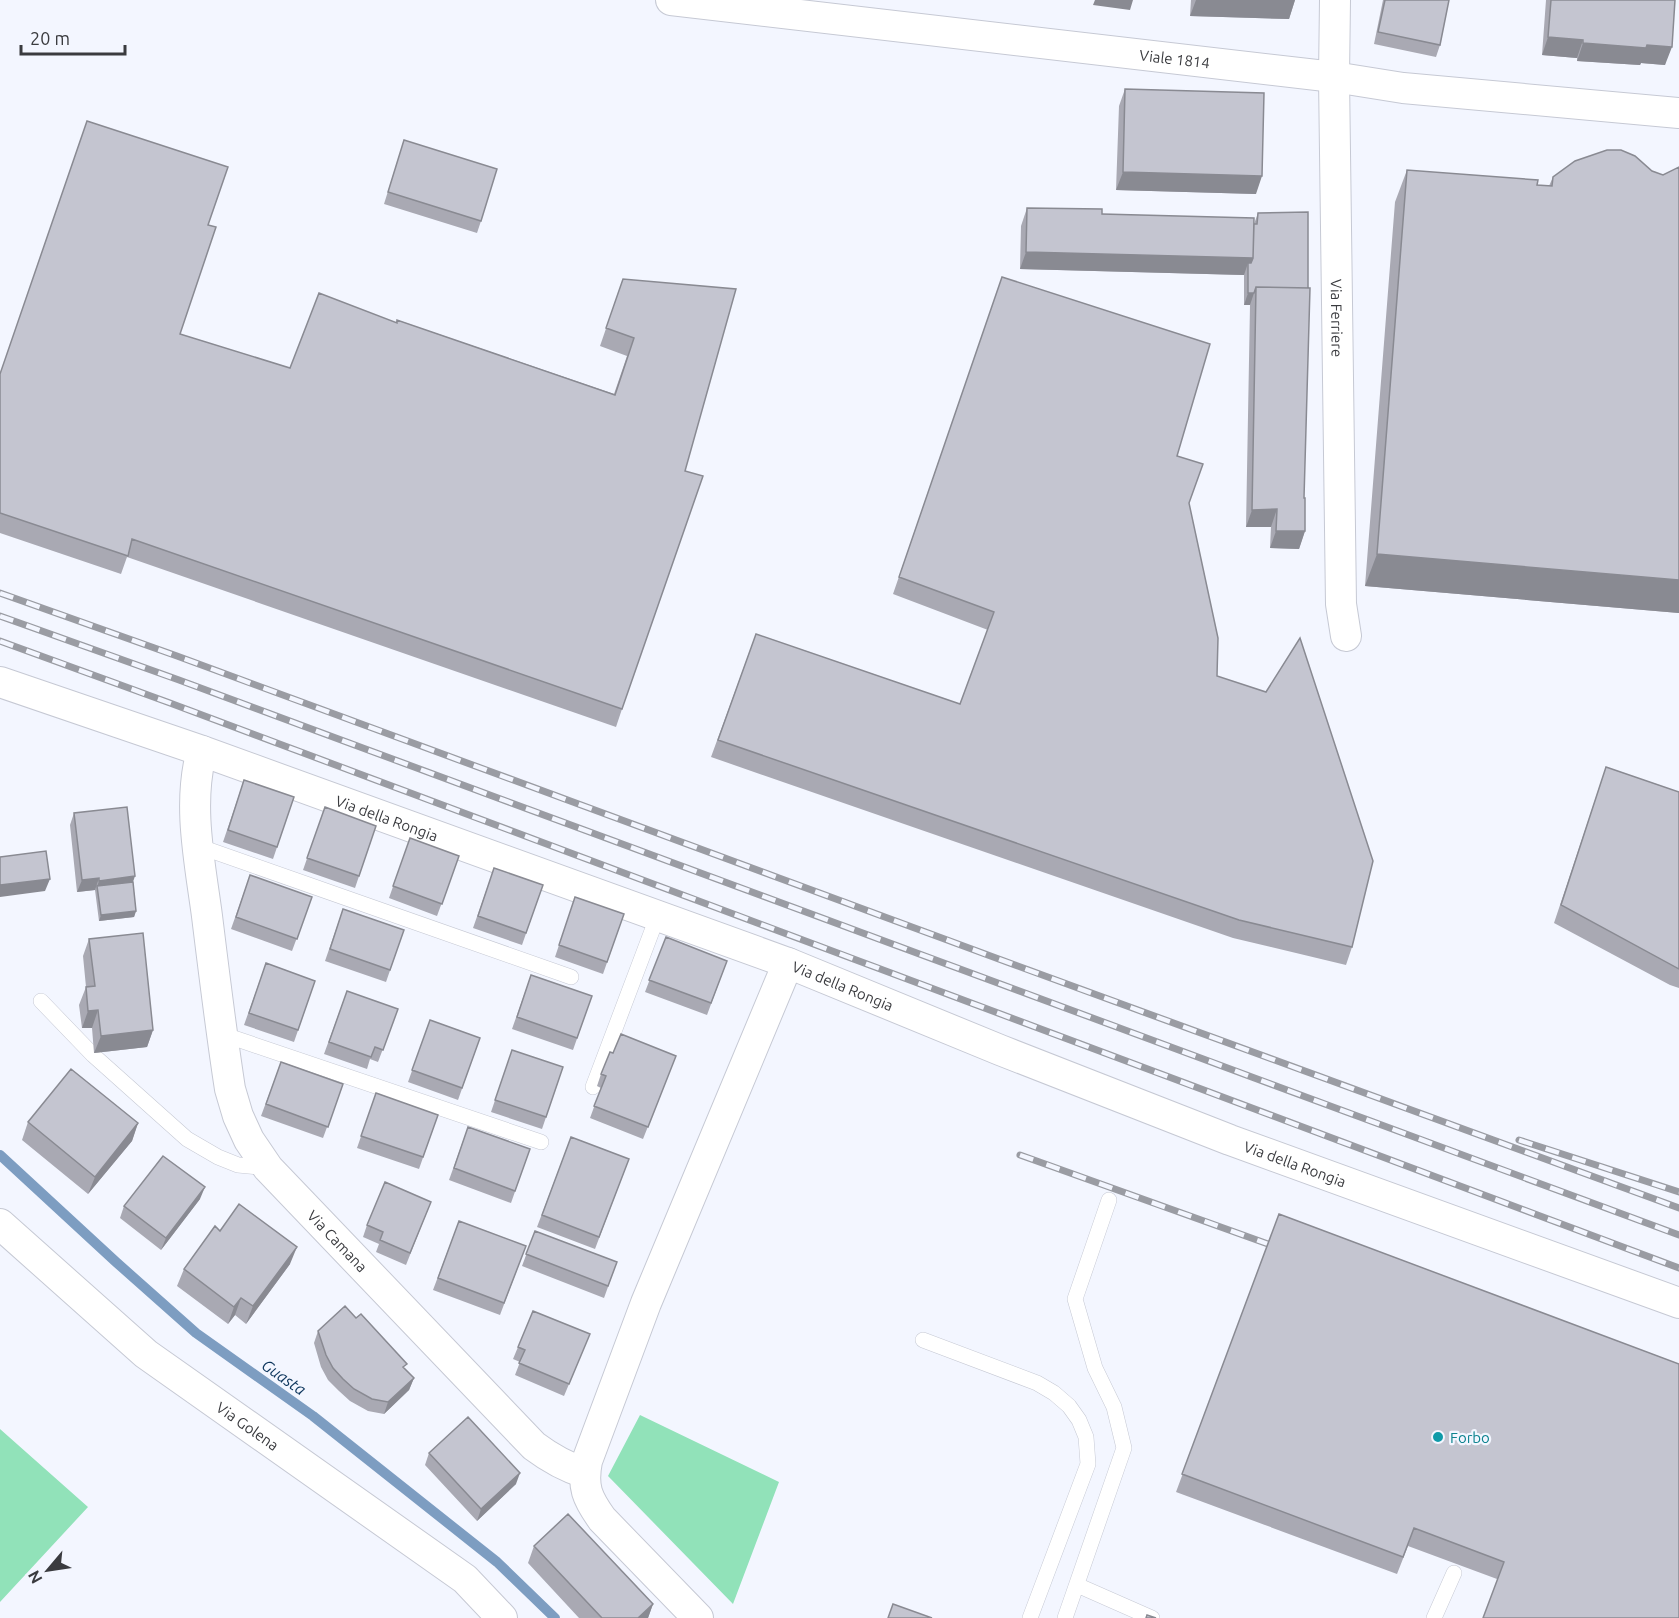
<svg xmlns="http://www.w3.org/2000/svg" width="1679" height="1618" font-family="Ubuntu,sans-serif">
	<rect width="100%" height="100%" fill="#f3f6ff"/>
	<!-- park -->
	<path fill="#91e2b9" d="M640,1415l139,67 -46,122 -125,-128z
		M0,1429l88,78 -88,95z"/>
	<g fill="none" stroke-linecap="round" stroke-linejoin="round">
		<!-- stream -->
		<path stroke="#7d9dc1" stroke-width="10" d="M0,1155l116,107 80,71 117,83 184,146 58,56"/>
		<!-- service casing -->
		<g stroke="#c6c9d4" stroke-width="16">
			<path id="service" d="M198,846l373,131
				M41,1001l52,54 94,84 31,18 20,8 30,3
				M222,1034l319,108
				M593,1087l65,-172
				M923,1340l114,43 17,10 15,13 10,14 7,17 2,27 -58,154
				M1077,1585l75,33
				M1065,1618l59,-170 -10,-41 -19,-39 -20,-69 34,-99
				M1434,1618l20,-45"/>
		</g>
		<!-- minor casing -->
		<g stroke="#c6c9d4" stroke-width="32">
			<g id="minor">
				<path id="s1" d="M671,0l663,77 69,11 276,25"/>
				<path id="s2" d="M1335,0l-1,77 7,527 5,32"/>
				<path id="s3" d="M0,682l202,69 586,212 212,87 230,90 449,163"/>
				<path id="s4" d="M202,751c-15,52 -2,112 5,165 7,57 14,115 23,173l8,27 11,24 19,28 266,278c16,12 32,21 51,27"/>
				<path id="s5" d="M0,1224l146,130 319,225 37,39"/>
				<path d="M698,1618l-96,-99c-15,-21 -20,-32 -15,-58l59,-158 142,-340"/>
			</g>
		</g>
		<!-- service -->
		<use href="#service" stroke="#fff" stroke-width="15"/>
		<!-- minor -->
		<use href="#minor" stroke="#fff" stroke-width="30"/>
		<!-- rail casing -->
		<g stroke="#9a9ca3" stroke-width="7">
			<path id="rail" d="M0,593l177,63 838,309 664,243
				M0,616l179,64 1500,555
				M0,641l170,62 1509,565
				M1519,1140l160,52
				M1020,1155l248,89"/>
		</g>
		<!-- rail -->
		<use href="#rail" stroke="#f3f6ff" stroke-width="4.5" stroke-dasharray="14" stroke-linecap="butt"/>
	</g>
	<!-- wall -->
	<path fill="#a9a9b3" d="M1191,0h104l-6,19 -99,-3z
		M1383,0h66l-9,45 -4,12 -62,-13z
		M1546,0h129l-10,65 -24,-2 -1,2 -63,-4v-3l-35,-3z
		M1125,89l131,105 -140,-4 3,-84z
		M404,140l77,81 -4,12 -93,-29z
		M1679,167v446l-314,-27 30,-384 12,-32 142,16 4,-9 99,-6 11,4z
		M1027,208l227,16 4,-11 46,285 1,33 -6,18 -29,-1 1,-21h-25l4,-222h-6v-30l-224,-6 1,-43z
		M208,225l-28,109 110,34 106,-46 1,-2 217,74 13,-38 -27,-10 23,-67 62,192 -63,238 -6,18 -489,-170 -6,17 -121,-41v-160z
		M996,295l181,161 12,47 28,173 135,271 -6,18 -113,-27 -522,-181 45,-123 204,70 28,-74 -95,-36z
		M1606,767l73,25v196l-9,-3 -116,-62z
		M244,780l50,17 -21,62 -50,-17z
		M325,807l51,19 -21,62 -52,-18z
		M74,813l59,69 3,29 -2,6 -35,4 -4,-31 -18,2 -7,-67z
		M410,838l49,18 -22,60 -48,-18z
		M494,868l49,17 -21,60 -49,-17z
		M250,875l62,22 -20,54 -61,-22z
		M575,897l49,17 -21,60 -48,-17z
		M343,909l61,21 -18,52 -61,-21z
		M666,937l61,24 -20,54 -62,-23z
		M89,939l64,91 -6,17 -53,6 -2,-25h-10l-3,-23 7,-18 -3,-31z
		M266,963l49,18 -21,61 -50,-17z
		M531,975l61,21 -19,54 -61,-21z
		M347,991l51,18 -20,53 -8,-3 -3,10 -43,-15z
		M430,1020l50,18 -22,62 -50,-18z
		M613,1053l63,3 -33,83 -53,-21 11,-30 -4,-2 4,-12z
		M281,1062l62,22 -20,54 -62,-22z
		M508,1062l55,5 -21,62 -51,-17z
		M376,1093l62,22 -19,54 -62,-21z
		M28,1122l110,1 -6,18 -44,53 -66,-54z
		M468,1127l62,22 -19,54 -62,-23z
		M571,1137l58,22 -34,90 -58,-22z
		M200,1199l-39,51 -41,-32 4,-12z
		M431,1202l-25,63 -30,-13 3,-8 -16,-7 4,-12z
		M1279,1214l400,150 -182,215 -89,-33 -11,28 -221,-82z
		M459,1221l67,25 -26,69 -67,-25z
		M220,1231l70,33 -44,60 -11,-9 -7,9 -51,-38 7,-17z
		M535,1231l82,31 -13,36 -82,-32z
		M318,1331l87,38 9,9 -5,12 -25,24 -16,-3 -18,-10 -11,-10 -11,-11 -7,-13 -7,-24z
		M585,1346l-21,50 -49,-21 5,-13 -7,-3 5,-12z
		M429,1453l87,31 -39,37 -52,-56z
		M534,1546l119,58 -5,14h-69l-51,-55z"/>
	<!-- shaded-wall -->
	<path fill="#898a92" d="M1095,0h38l-3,10 -37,-5z
		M1196,0h99l-6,19 -99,-3z
		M1548,37l35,3 -6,18 -35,-3z
		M1583,43l64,2 25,2 -7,18 -24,-2 -1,2 -63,-4z
		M1123,172l139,4 -6,18 -140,-4z
		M1026,252l227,6 -5,13v-8l-4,12 -224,-6z
		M1248,293h6l-4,12h-6z
		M1277,509l-6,18h-25l6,-17z
		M1276,531h29l-6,18 -29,-1z
		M1377,554l302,26v33l-314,-27z
		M135,876l-4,12 -34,-2 -2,6 4,-11z
		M99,878l-4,12 -18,2 5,-12z
		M50,879l-5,12 -45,6v-12z
		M136,911l-2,6 -35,4 2,-6z
		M98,1010l-6,18h-10l6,-17z
		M153,1030l-6,17 -53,6 7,-17z
		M138,1123l-6,18 -44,53 7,-17z
		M205,1187l-5,12 -39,51 5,-12z
		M297,1247l-7,17 -44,60 7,-18z
		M241,1298l-6,17 -7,9 6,-17z
		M414,1378l-5,12 -25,24 4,-12z
		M520,1473l-4,11 -39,37 4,-12z
		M653,1604l-5,14h-10z"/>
	<!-- building -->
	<path fill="#c4c5d0" stroke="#898a92" stroke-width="1.5" d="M1385,0h64l-9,45 -62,-13z
		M1551,0h124l-3,47 -25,-2 -1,3 -63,-5v-3l-35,-3z
		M1125,89l139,4 -2,83 -139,-4z
		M87,121l141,46 -20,58 8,2 -36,107 110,34 29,-75 78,30v-3l218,75 19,-57 -28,-10 17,-49 113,10 -51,182 18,5 -81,233 -490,-170 -4,17 -128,-43v-139z
		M404,140l93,29 -16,52 -93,-29z
		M1607,150h14l14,6 17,15 11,4 16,-8v413l-302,-26 30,-384 131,10 -1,5 15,1 1,-9 22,-16z
		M1027,208l75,1v5l152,4 -1,40 -227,-6z
		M1308,212v76l-52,-1 -2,6h-6v-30h3l2,-5 1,-34h3l1,-11z
		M1002,277l208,67 -33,112 26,8 -14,39 29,135 -1,38 49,16 34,-54 73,223 -21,86 -113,-27 -521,-180 38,-106 204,70 34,-92 -95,-35z
		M1256,287l54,1 -6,210h1v33h-29l1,-22 -25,1z
		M1606,767l73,25v177l-118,-64z
		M244,780l50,17 -17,50 -49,-17z
		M127,807l8,69 -36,5v-3l-17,2 -8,-67z
		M325,807l51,19 -17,50 -52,-18z
		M410,838l49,18 -17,48 -49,-18z
		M46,851l4,28 -50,6v-28z
		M494,868l49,17 -17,48 -48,-17z
		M250,875l62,22 -15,42 -61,-22z
		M133,882l3,29 -35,4 -4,-29z
		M575,897l49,17 -17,48 -48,-17z
		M343,909l61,21 -14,40 -60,-21z
		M143,933l10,97 -52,6 -3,-26 -10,1 -2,-24 9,-1 -6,-47z
		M666,937l61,24 -16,42 -62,-23z
		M266,963l49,18 -17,49 -49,-17z
		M531,975l61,21 -15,42 -60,-21z
		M347,991l51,18 -15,41 -8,-3 -4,10 -42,-15z
		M430,1020l50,18 -18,50 -50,-18z
		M621,1034l55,22 -28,71 -54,-21 12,-30 -5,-2 9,-22 3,1z
		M512,1050l51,17 -17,50 -51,-17z
		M281,1062l62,22 -15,43 -62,-23z
		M71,1069l67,54 -43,54 -67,-55z
		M376,1093l62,22 -15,42 -62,-21z
		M468,1127l62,22 -15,42 -61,-23z
		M571,1137l58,22 -30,78 -57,-22z
		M163,1156l42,31 -39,51 -42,-32z
		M385,1182l46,20 -21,51 -30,-13 3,-8 -16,-7z
		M239,1204l58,43 -44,59 -12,-8 -7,9 -50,-38 31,-43 5,5z
		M1279,1214l400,150v254h-196l21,-56 -90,-34 -11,29 -221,-83z
		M459,1221l67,25 -22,57 -66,-25z
		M535,1231l82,31 -9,24 -82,-32z
		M345,1306l11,12 5,-4 46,50 -4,3 11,11 -26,24 -16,-3 -18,-10 -11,-10 -10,-11 -7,-13 -8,-24z
		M533,1311l57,23 -21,50 -50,-21 6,-13 -7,-3z
		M468,1417l52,56 -39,36 -52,-56z
		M568,1514l85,90 -15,14h-36l-68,-72z
		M893,1604l39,14h-44z
		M1147,1615l9,3h-10z"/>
	<!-- markers -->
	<circle fill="#0f9aa8" stroke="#f3f6ff" stroke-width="2" cx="1438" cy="1437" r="6"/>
	<g text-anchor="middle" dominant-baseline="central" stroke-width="4.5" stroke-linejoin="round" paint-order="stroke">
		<!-- street labels -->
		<g font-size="15" fill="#3a3b3f" stroke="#f3f6ff">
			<text stroke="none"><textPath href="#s1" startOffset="507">Viale 1814</textPath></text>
			<text stroke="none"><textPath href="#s2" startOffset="318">Via Ferriere</textPath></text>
			<text stroke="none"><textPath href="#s3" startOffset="410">Via della Rongia</textPath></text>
			<text stroke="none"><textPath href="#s3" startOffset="896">Via della Rongia</textPath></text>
			<text stroke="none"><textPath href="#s3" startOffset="1382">Via della Rongia</textPath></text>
			<text stroke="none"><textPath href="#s4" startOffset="530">Via Camana</textPath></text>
			<text stroke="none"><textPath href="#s5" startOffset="320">Via Golena</textPath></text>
		</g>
		<!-- culture labels -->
		<g font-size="15" fill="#0d838f" stroke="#f3f6ff" text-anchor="start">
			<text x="1450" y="1437">Forbo</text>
		</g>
		<!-- water labels -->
		<g font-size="16" font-style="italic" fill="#0c355c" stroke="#f3f6ff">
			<text transform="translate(284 1377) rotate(35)">Guasta</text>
		</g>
	</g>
	<!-- north arrow -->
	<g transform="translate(48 1570) rotate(241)" stroke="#f3f6ff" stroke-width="4.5" paint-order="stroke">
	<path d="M0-4.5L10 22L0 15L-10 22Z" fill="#3a3b3f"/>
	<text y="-9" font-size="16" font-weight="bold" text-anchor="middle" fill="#3a3b3f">N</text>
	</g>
	<!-- scale -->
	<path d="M21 45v9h104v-9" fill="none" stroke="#3a3b3f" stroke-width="3"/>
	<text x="30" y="45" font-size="18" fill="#3a3b3f" stroke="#f3f6ff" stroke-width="4.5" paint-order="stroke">20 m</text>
</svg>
